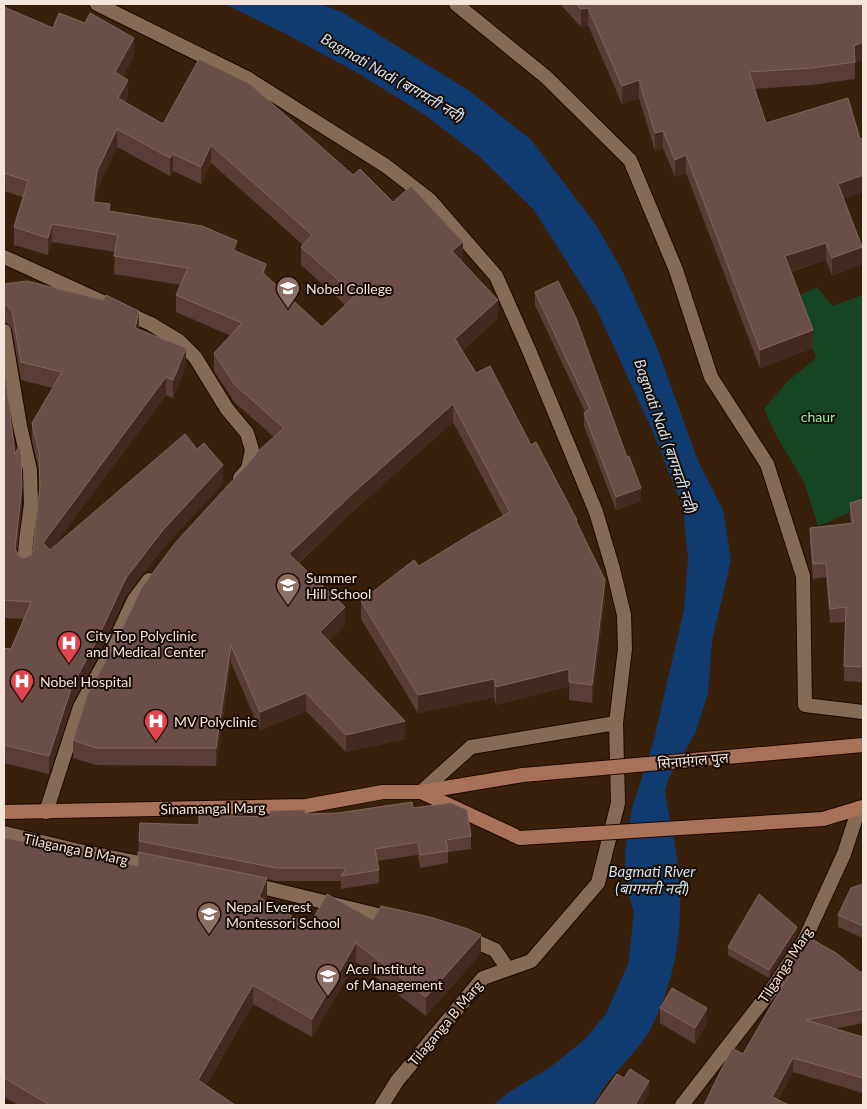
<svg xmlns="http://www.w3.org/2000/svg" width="867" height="1109" font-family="Lato,'Noto Sans Devanagari',sans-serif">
	<rect width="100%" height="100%" fill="#38200b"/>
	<!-- green -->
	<path fill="#164521" d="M817,287l15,19 31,-11v212l-45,19 -14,-44 -28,-47 -12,-26 22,-26 30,-25 -23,-59z"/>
	<!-- water -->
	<path fill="#103b70" d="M225,4h95l22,8 126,78 63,50 65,85 26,45 34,75 42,116 25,49 8,50 -19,81 -4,52 -13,41 -27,45 -3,13c5,29 12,58 14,87 4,54 -4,102 -29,151 -10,18 -25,31 -38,47 -7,8 -13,19 -19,28h-100l16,-13 43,-26 33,-27 21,-25 22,-50 6,-52 -8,-26 -1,-35 7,-43 21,-65 31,-133 4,-51 -5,-51 -30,-76 -57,-124 -62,-98 -54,-53 -55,-42 -67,-42 -74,-40z"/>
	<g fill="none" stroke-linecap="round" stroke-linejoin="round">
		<!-- minor casing -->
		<g stroke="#1e0800" stroke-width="16">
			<path id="minor" d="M97,4l150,74 139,88 44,34 66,76 32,72 68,164 17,57 11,46 1,34 -9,74 2,80 -20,80 -67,78 -48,17 -86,103 -15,24
				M456,4l90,73 84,83 46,110 35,107 56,87 36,112 2,129 58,7
				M4,257l147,67 28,17 16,16 32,52 20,24 5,17 -4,19 -8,9
				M4,331l16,95 10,44 1,34 -5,37 -2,26
				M421,792l50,-45 145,-24
				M46,812l34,-105 25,-45 29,-62 15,-20
				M4,833l71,17 80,16
				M250,884l144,35
				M466,937l29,13 13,19
				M682,1105l90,-116 33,-50 39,-85 15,-46"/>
		</g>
		<!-- secondary casing -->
		<g stroke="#1e0800" stroke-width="16">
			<path id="secondary" d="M421,792l99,46
				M4,812l302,-6 77,-14h38l102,-17
				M823,819l40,-12"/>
		</g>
		<!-- minor -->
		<use href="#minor" stroke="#876a54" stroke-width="14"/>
		<!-- secondary -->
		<use href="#secondary" stroke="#a77258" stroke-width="14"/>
		<!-- secondary-bridge casing -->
		<g stroke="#1e0800" stroke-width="16" stroke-linecap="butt">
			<path id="secondary-bridge" d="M523,775l340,-30
				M520,838l303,-19"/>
		</g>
		<!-- secondary-bridge -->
		<use href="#secondary-bridge" stroke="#a77258" stroke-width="14"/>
	</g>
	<!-- wall -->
	<path fill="#5c3c36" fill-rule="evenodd" d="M560,4h303l-8,59v16l-43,6 -57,4 11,34 78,76 18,65 -30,12 -6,-16 -35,12 22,76 -53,20 -74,-195 -11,4 -12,-29 -8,3 -16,-53 -17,6 -34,-79 -7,2z
		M4,7l49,21 81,28 -11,20 5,21 -3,6 38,21 190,51 40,27 70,57 -2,2 37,57 -36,33 14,22 55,72 46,79 28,74 -13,105 -23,-3v-14l-73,19 -2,-8 -76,16 -57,-94v-18l142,-85 -50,-94 -103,92 -51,49 46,62 -16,16 76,98 -59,13 -40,-41 -46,19 -29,-67 -15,103 -120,-1 -23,-7v-18l201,-303 -39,-34 -21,-32v-18l17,-17 -55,-24v-17l5,-10 -67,-11 1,-22 -63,-10 -4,13 -34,-10v-18l9,-30 -19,-6zM117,147l53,29 3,-5 28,13 10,-21 92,82 -2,2v18l34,30 10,10 -23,22 -56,-51 -29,-24 -127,-41 -15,-9 2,-13z
		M4,284l135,44v2l47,36 -13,32 -7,-3 -114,153 171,-65 -60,65 -37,48 -29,62 -25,46 -23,70 -45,-11v-115l7,1 13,-30 -20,-1v-253l11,89 7,50 -5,48 2,4 5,2 7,-3 2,-5 6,-59v-21l-7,-29v-18l21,-35 -32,-8 -9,-51 -5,-6h-3z
		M535,292l106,209 -25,9 -32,-84v-13l1,-1 -50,-107z
		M863,499v183l-19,-1 1,-59 -15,1 -4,-46 -13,2 -3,-37v-14l41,-4 -1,-6v-15z
		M413,808l58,28v13l-23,3v11l-28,5 -2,-13 -41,6 2,9v13l-38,6v-8h-65l-9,-2v18l-2,3 44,26 64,-6 108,33 -55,63 -70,-54 -44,75 -59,-33 -47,81 29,20h-217l-14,-8v-259l49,12 85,16 1,-25 60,-16 106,-11 33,-1z
		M863,884v54l-25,-11v-12z
		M797,935l-28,43 -41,-23v-8z
		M784,972h79v51l-29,6 29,8v56l-70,-21 -15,28 -74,5 39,-51 41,-71z
		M660,1008l47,15 -12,21 -35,-21z"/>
	<!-- shaded-wall -->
	<path fill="#46291e" d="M588,8v17l-7,2v-18z
		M134,38v18l-19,34v-18z
		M863,42v18l-8,3 -1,-17z
		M128,80v17l-10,19v-18z
		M639,80v18l-17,6v-18z
		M117,129v18l-20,42 -4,30v-17l4,-31z
		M663,131v17l-8,3v-18z
		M211,145v18l-10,21v-17z
		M173,154v17l-3,5v-18z
		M686,155v18l-11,4v-17z
		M863,175v17l-25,9v-17z
		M52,224v18l-4,13v-17z
		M237,241v18l-4,-9z
		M463,242v17l-11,10v-18z
		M826,243v17l-41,13v-17z
		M862,247v17l-30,12v-18z
		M266,264v18l-3,-9z
		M498,300v18l-43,39v-18z
		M139,311v17l-4,18v-18z
		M813,330v18l-53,20v-18z
		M186,348v18l-13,32v-18z
		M166,377v18l-123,166v-18z
		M453,404v18l-103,92 -61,57v-17l61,-58z
		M223,465v18l-60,65 -37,48 -29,62 -25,46 -23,70v-18l23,-70 54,-108 37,-48z
		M22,486v18l-7,63v-18z
		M641,488v13l-25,9v-13z
		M605,580v18l-13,105v-18z
		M345,607v18l-25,25v-18z
		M231,645v18l-15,103v-18z
		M569,669v17l-73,19v-18z
		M494,679v18l-76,16v-18z
		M306,693v18l-46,19v-18z
		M405,721v18l-59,13v-17z
		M267,878v19l-8,18v-18z
		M797,927v8l-28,43v-8z
		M481,935v18l-55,63v-19z
		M356,943v19l-44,75v-18z
		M253,985v19l-55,94v-18z
		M707,1008v15l-12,21v-16z
		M793,1058v14l-18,33 -3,-8z
		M649,1081v12l-7,12h-7z"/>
	<!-- building -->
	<path fill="#6c4e48" stroke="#82655e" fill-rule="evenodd" d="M576,4h287v38l-9,4 1,16 -43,6 -63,4 17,51 82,-25 12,41 3,-1v37l-25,9 24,63 -30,11 -6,-15 -41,13 28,74 -53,20 -74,-195 -11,5 -12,-29 -8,2 -16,-53 -17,6 -34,-78 -7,1z
		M4,7l49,21 6,-15 26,10 5,-10 44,25 -19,34 13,8 -10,18 45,26 36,-65 51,25 103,91 7,-6 33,33 18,-16 52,56 -11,9 46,49 -43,39 21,34 14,-7 41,79 5,-3 41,78 -1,1 29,59 -13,105 -23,-3v-13l-73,18 -2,-8 -76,16 -57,-94 53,-41 5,6 52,-32 39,-22 -57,-108 -103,92 -61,58 56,53 -25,25 85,89 -59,14 -40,-42 -46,19 -29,-67 -15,103h-120l-23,-8 15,-47 25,-45 29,-61 34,-45 78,-85 3,-5 27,-24 -49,-43 -21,-32 28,-30 -66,-28 12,-27 -74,-12 4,-21 -66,-11 -4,14 -34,-11 14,-46 -24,-8zM117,129l53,29 3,-4 28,13 10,-22 101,90 -11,12 34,30 19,20 -32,30 -59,-54 3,-9 -33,-14 4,-9 -35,-15 -93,-15 1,-7 -17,-2 4,-31z
		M27,281l76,19 3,-5 33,16 -4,17 51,20 -13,32 -7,-3 -123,166 7,7 135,-116 12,15 7,-6 19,22 -60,65 -37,48 -29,62 -25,46 -23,70 -45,-11v-97l7,1 20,-47 -27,-2v-235l2,15 9,74 4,-8 2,7 1,33 -7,63 4,7 5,2 7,-3 2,-5 7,-63 -1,-35 -7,-29 30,-51 -41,-10 -9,-51 -5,-6h-3v-21z
		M558,281l18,37 51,139 2,-1 12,32 -25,9 -32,-84 6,-4 -55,-117z
		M863,499v168l-19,-1 2,-59 -16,2 -4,-46 -13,1 -3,-36 43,-5 -3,-20z
		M412,802l1,6 38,-5 16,7 4,26 -25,4 2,11 -28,4 -2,-13 -43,7 4,21 -38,6 5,-8h-70l-137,-27 1,-18 59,2v-10l71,2v-6l35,-1v4l33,-1z
		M4,838l49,9 -1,3 86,16v-14l129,26 -8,19 50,29 18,-32 46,26 8,-14 49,11 38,12 13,6 -55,62 -70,-54 -44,76 -59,-34 -55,95 37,25h-185l-46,-27z
		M863,884v42l-25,-11 13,-27z
		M759,894l38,33 -28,43 -41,-23z
		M808,937l28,16 24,19h3v37l-57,11 57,17v41l-70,-20 -21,39 17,8h-85l28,-57 11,6 46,-79 -5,-3z
		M672,988l35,20 -12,20 -35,-20z
		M630,1069l19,12 -14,24h-40l22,-31 7,4z"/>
	<!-- icons -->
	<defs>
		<g id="university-pin" transform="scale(1.25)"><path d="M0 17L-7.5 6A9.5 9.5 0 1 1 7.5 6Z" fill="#8d6e63" stroke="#170d05"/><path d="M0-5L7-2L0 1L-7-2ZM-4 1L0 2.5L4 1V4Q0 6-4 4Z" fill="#fff"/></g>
		<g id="school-pin" transform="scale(1.25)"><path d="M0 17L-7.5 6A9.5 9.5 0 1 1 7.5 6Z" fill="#8d6e63" stroke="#170d05"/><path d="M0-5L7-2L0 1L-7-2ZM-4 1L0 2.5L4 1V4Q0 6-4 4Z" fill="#fff"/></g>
		<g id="hospital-pin" transform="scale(1.25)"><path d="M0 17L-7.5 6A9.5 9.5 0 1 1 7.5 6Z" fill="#e0444e" stroke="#170d05"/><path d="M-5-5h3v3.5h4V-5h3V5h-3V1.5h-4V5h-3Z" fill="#fff"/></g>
	</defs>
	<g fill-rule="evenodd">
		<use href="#university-pin" x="288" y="288"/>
		<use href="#school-pin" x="288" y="585"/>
		<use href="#hospital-pin" x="69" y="643"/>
		<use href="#hospital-pin" x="22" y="681"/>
		<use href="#hospital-pin" x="156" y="721"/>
		<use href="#school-pin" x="209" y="914"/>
		<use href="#university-pin" x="328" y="976"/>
	</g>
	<g text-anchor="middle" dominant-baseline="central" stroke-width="4" stroke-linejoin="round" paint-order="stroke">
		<!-- poi labels -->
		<g font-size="14" fill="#f5e4d8" stroke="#170d05" text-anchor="start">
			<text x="306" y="288">Nobel College</text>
			<text x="306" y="577">Summer<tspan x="306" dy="16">Hill School</tspan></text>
			<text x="86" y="635">City Top Polyclinic<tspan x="86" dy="16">and Medical Center</tspan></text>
			<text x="40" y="681">Nobel Hospital</text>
			<text x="174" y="721">MV Polyclinic</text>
			<text x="226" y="906">Nepal Everest<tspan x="226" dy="16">Montessori School</tspan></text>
			<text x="346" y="968">Ace Institute<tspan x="346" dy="16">of Management</tspan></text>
		</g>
		<!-- park labels -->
		<g font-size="14" fill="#94eda4" stroke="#170d05">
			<text x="818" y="416">chaur</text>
		</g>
		<!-- street labels -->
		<g font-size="14" fill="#f5e4d8" stroke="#170d05">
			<text transform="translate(693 760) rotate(-5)">सिनामंगल पुल</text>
			<text transform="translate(213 808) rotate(-1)">Sinamangal Marg</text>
			<text transform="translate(76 849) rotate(12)">Tilaganga B Marg</text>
			<text transform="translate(785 965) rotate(-57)">Tilganga Marg</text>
			<text transform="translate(445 1023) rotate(-50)">Tilaganga B Marg</text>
		</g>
		<!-- water labels -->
		<g font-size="15" font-style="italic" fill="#d3e0f0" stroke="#170d05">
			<text transform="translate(393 77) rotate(30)">Bagmati Nadi (बागमती नदी)</text>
			<text transform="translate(666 436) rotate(71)">Bagmati Nadi (बागमती नदी)</text>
			<text x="652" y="871">Bagmati River<tspan x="652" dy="17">(बागमती नदी)</tspan></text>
		</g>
	</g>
	<!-- border -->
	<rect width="867" height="1109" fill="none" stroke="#f5e4d8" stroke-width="10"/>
</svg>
